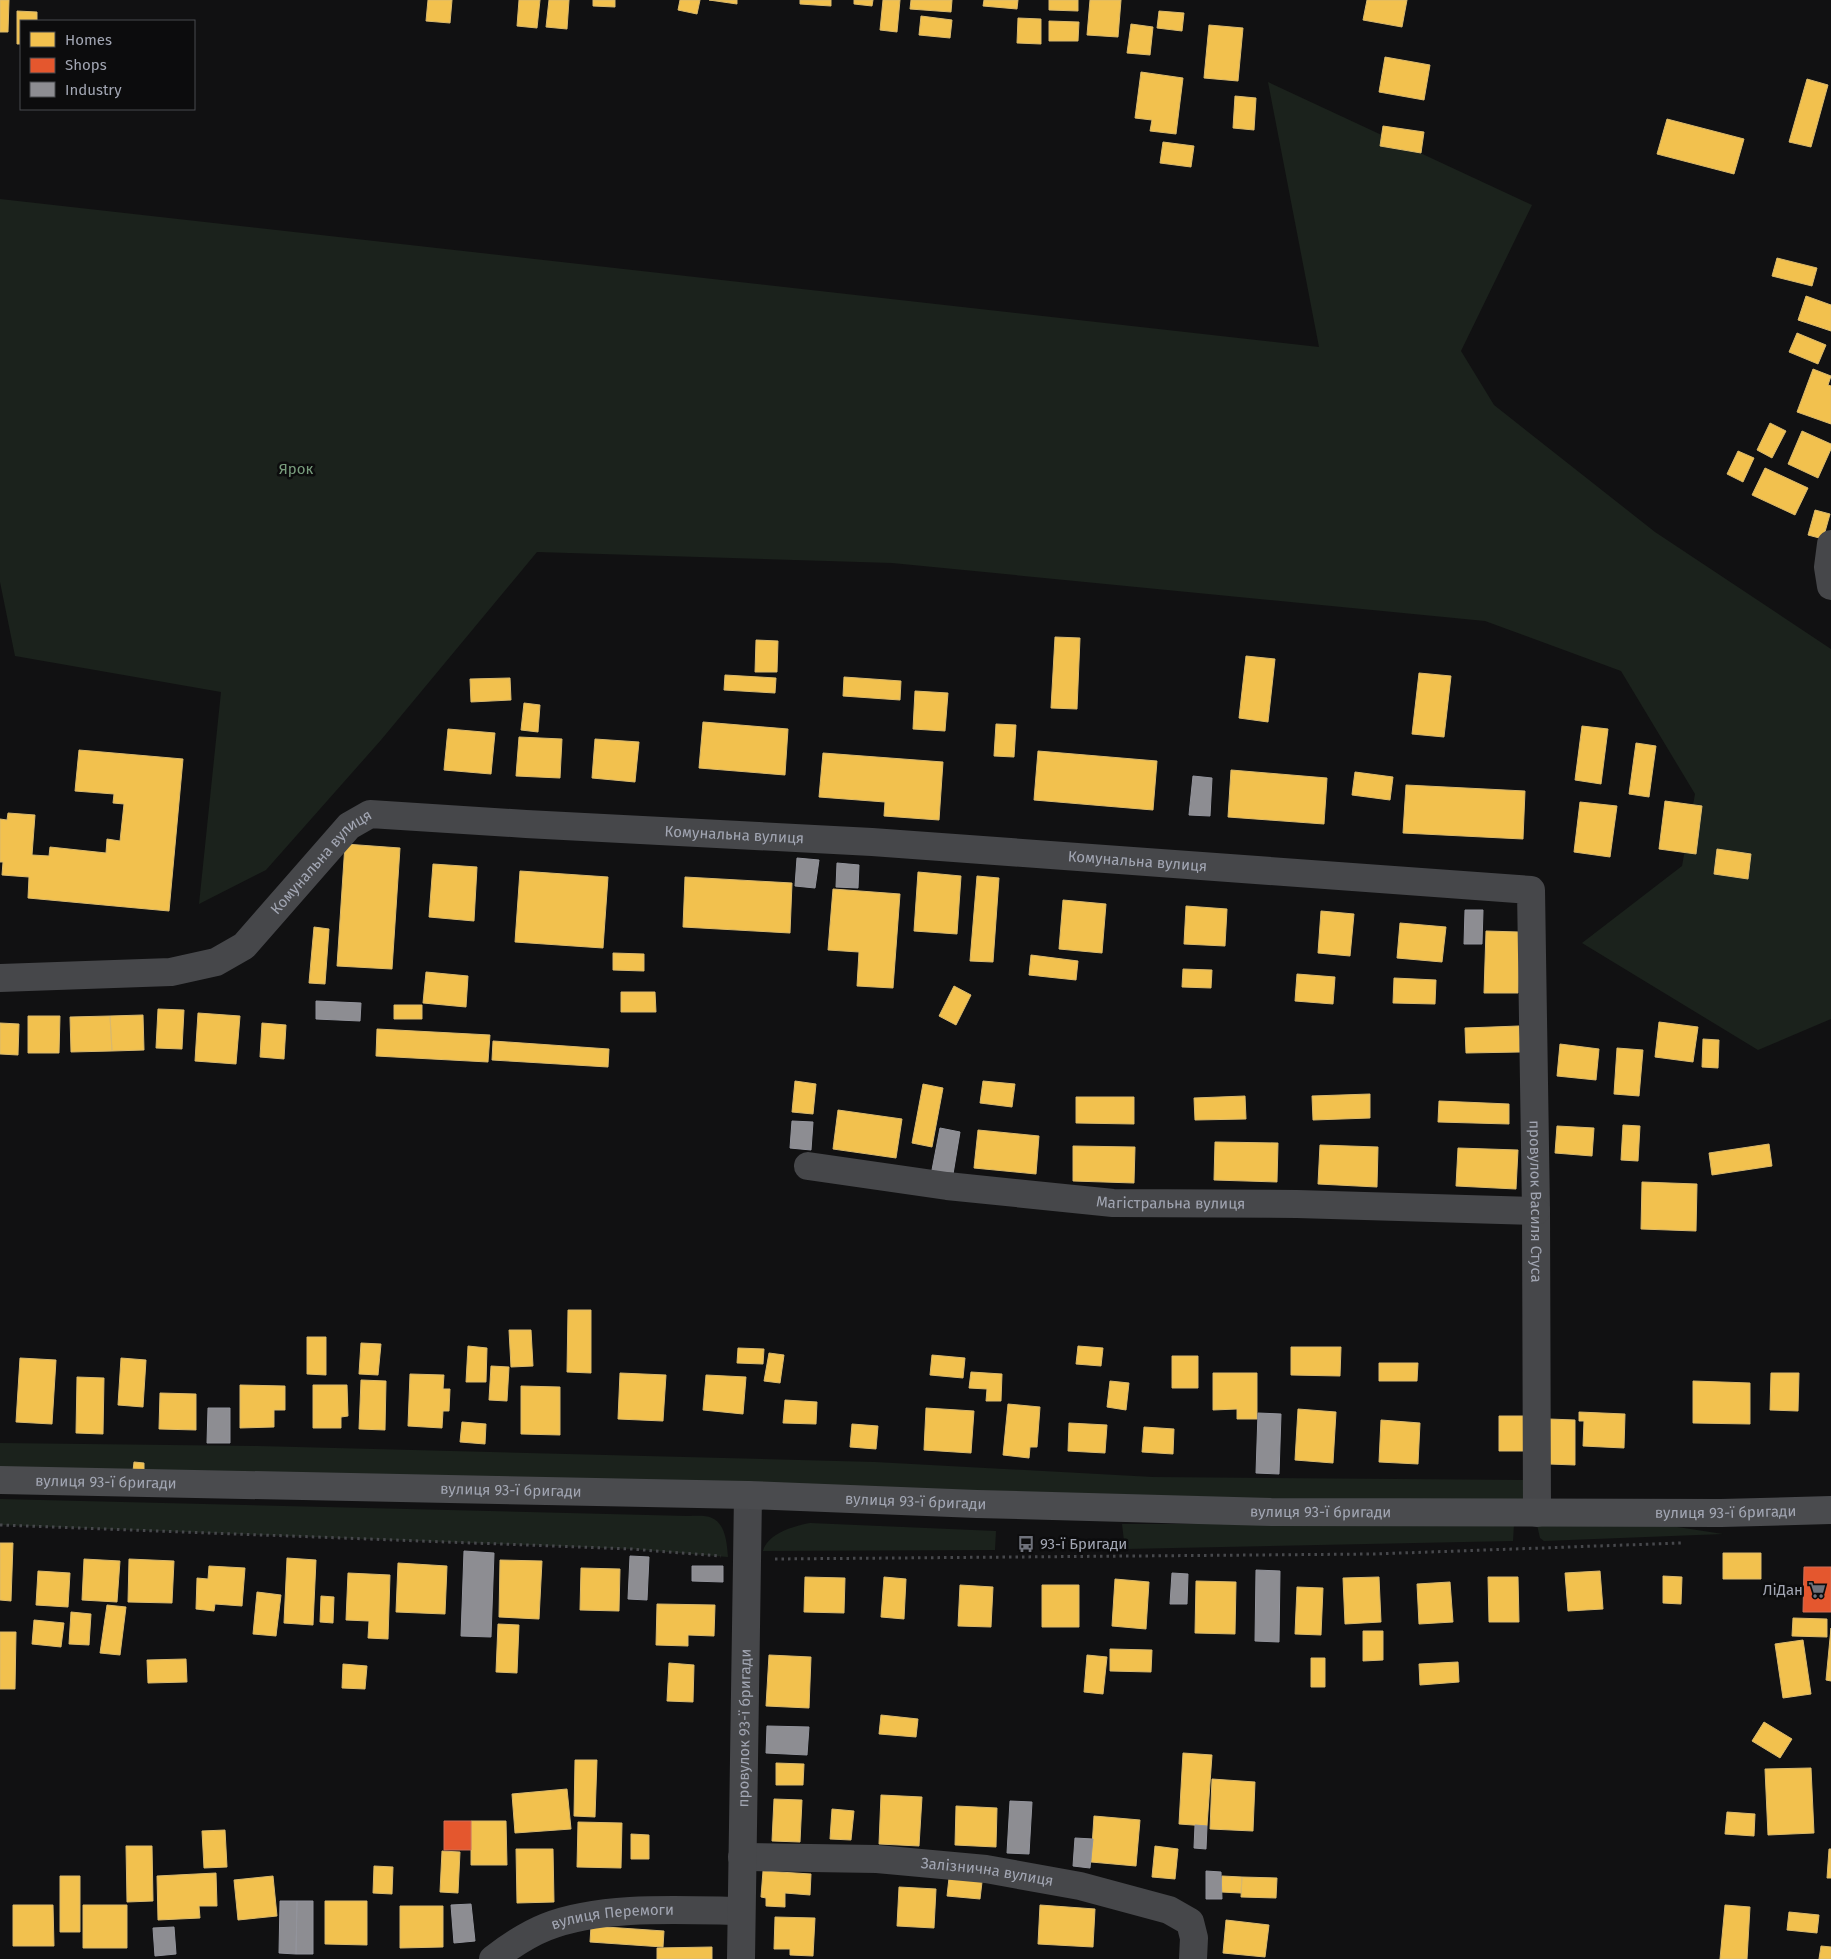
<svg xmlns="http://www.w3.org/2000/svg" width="1831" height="1959" font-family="'Fira Sans',sans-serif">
	<rect width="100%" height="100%" fill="#111112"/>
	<!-- green -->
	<path fill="#1b221c" d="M1268,82l264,123 -71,146 33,54 161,127 176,117v370l-73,31 -176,-107 100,-77 13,-72 -74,-123 -136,-50 -593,-58 -355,-11 -156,188 -115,130 -67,34 22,-212 -206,-36 -15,-74v-383l1319,148z
		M0,1443l258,3 617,16 278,15 376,3 -3,23 -222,2 -1304,-36z
		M0,1499l688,17c7,0 18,-1 24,2 14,6 15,27 16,39l-97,-8 -631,-24z
		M810,1523l186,8 -1,19 -232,1c5,-18 31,-25 47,-28z
		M1122,1524h392l-1,17 -388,8z
		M1537,1525l134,1 52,8 -179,7 -4,-3z"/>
	<!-- homes -->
	<path fill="#f2c14e" stroke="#dab96c" d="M0,0h9l-1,32h-8z
		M428,0h24l-2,23 -24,-2z
		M519,0h21l-3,28 -20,-2z
		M549,0h20l-2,29 -21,-2z
		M593,0h22v7l-22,-1z
		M680,0h20l-3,14 -19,-4z
		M709,0h28v4z
		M800,0h31v6l-31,-2z
		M854,0h19l-1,6 -18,-2z
		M883,0h17l-3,32 -17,-2z
		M911,0h41l-1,12 -41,-3z
		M984,0h34l-1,9 -34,-3z
		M1049,0h29v11l-29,-1z
		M1090,0h31l-3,37 -31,-2z
		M1367,0h40l-5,27 -39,-7z
		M17,11l20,1v9h-16v23h-4z
		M1159,11l25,2 -2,18 -25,-3z
		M921,16l31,4 -2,18 -31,-3z
		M1018,18l23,1v25l-24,-1z
		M1049,21l30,1 -1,19h-29z
		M1131,24l22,3 -3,28 -23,-2z
		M1209,25l34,3 -5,53 -34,-3z
		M1385,57l45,8 -6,35 -45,-8z
		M1141,72l42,6 -7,56 -26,-3 2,-11 -17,-2z
		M1807,79l21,6 -17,62 -22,-5z
		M1235,96l21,2 -2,32 -21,-2z
		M1667,119l77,20 -10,35 -77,-20z
		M1383,126l41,6 -3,21 -41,-7z
		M1163,142l31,4 -3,21 -31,-4z
		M1777,258l40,10 -5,18 -40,-10z
		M1806,296l25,9v26l-33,-11z
		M1797,333l29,12 -8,19 -29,-12z
		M1813,369l18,7 -3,9 3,1v38l-34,-12z
		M1770,423l16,8 -14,27 -15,-8z
		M1802,431l29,13v5l-13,29 -30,-14z
		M1738,451l16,7 -11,24 -16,-8z
		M1765,468l43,20 -13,27 -43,-20z
		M1815,510l15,4 -7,25 -15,-4z
		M1055,637l25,1 -3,71 -26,-1z
		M756,640l22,1 -1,31h-22z
		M1246,656l29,3 -7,63 -29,-4z
		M1419,673l32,3 -7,61 -32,-3z
		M725,675l51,3 -1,15 -51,-3z
		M844,677l57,4 -1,19 -57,-4z
		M510,678l1,22 -40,2 -1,-23z
		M915,691l33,2 -3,38 -32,-2z
		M524,703l16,2 -2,27 -17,-2z
		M703,722l85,7 -3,46 -86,-7z
		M996,724l20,1 -2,32 -20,-1z
		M1582,726l26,3 -7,55 -26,-4z
		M448,729l47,4 -4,41 -47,-4z
		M519,737l43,2 -2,39 -44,-2z
		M595,739l44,3 -4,40 -43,-4z
		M1636,743l20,3 -7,51 -20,-3z
		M79,750l104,9 -14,152 -141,-13 1,-21 -27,-2 1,-13h-3v-43l7,1 1,-7 27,2 -3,40 17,1 1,-9 56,6 1,-14 13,2 4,-37 -11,-1 1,-9 -39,-3z
		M1038,751l119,10 -4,49 -119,-10z
		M823,753l120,9 -4,58 -55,-4 1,-14 -66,-5z
		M1231,770l96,8 -3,46 -96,-7z
		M1355,772l38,5 -3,23 -38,-5z
		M1406,785l119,6 -2,48 -120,-6z
		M1665,801l37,5 -6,48 -37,-5z
		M1580,802l37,4 -7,51 -36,-5z
		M345,844l55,4 -8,121 -55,-3z
		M1717,849l34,5 -3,25 -34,-5z
		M433,864l44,3 -3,54 -45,-4z
		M520,871l88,6 -5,71 -88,-6z
		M918,872l43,4 -4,58 -43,-3z
		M977,876l22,2 -6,84 -23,-1z
		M685,877l107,6 -2,50 -107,-6z
		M833,889l67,5 -7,94 -36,-2 2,-34 -31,-2z
		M1063,900l43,4 -4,49 -43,-4z
		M1186,906l41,3 -2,37 -41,-2z
		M1321,911l33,3 -4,42 -32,-3z
		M1400,923l46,4 -4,35 -45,-4z
		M314,927l15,2 -4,55 -16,-1z
		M1486,931l33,1 -1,61h-34z
		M613,953l31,1v17l-31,-1z
		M1031,955l47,6 -2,19 -47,-5z
		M1183,969l29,1 -1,18 -29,-1z
		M426,972l42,4 -2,31 -43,-4z
		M1297,974l38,3 -2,27 -38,-3z
		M1394,978l42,2 -1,24 -42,-1z
		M954,986l17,9 -15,30 -17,-9z
		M621,992h34l1,20h-35z
		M394,1005h28v14h-28z
		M158,1009l26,1 -2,39 -26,-1z
		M198,1013l42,3 -4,48 -41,-3z
		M143,1015l1,35 -32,1 -2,-35z
		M28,1016h32l-1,37h-31z
		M110,1016l2,35 -41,1 -1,-35z
		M1659,1022l39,5 -5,35 -38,-5z
		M0,1023l19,1 -1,31 -18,-1z
		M262,1023l24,2 -2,34 -24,-2z
		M1519,1026l1,26 -54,1 -1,-25z
		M377,1029l113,6 -2,27 -112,-6z
		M1703,1039l16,1 -1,28 -16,-1z
		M493,1041l116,8 -1,18 -116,-7z
		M1560,1044l39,5 -3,31 -39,-4z
		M1617,1048l26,2 -4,46 -25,-2z
		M795,1081l21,3 -3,30 -21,-2z
		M983,1081l32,3 -3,23 -32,-4z
		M923,1084l20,4 -11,59 -20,-4z
		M1370,1094v24l-57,2 -1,-24z
		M1245,1096l1,23 -51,1 -1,-22z
		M1076,1097h58v27l-58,-1z
		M1439,1101l70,3v20l-71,-2z
		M838,1110l64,9 -6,39 -63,-9z
		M1623,1125l17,1 -2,35 -17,-1z
		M1557,1126l37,2 -2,28 -37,-3z
		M978,1130l61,6 -3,38 -62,-6z
		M1215,1142l63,1 -1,39 -63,-2z
		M1769,1144l3,22 -60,9 -3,-22z
		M1320,1145l58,2 -1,40 -59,-3z
		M1073,1146l62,1 -1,36 -61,-2z
		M1458,1148l60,2 -2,39 -60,-3z
		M1642,1182l55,2 -1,47 -55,-2z
		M568,1310h23v63l-24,-1z
		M509,1330h22l2,36 -22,1z
		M307,1337h19v38l-19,-1z
		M361,1343l20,1 -3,31 -19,-1z
		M468,1346l19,2 -1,34h-20z
		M1078,1346l25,2 -2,18 -25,-2z
		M1291,1347h50l-1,29 -49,-1z
		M738,1348l26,1 -1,15 -26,-1z
		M769,1353l15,2 -4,28 -16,-2z
		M932,1355l33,3 -2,20 -33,-3z
		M1172,1356h26v32h-26z
		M20,1358l36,2 -4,64 -36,-2z
		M121,1358l25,2 -3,47 -25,-2z
		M1379,1363h39l-1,18h-38z
		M491,1366l18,1 -2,34 -18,-1z
		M971,1372l31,2 -1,27h-15l1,-12 -18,-1z
		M620,1373l46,2 -3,46 -45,-2z
		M1213,1373h44v46h-20v-10l-24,1z
		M1771,1373h28l-1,38 -28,-1z
		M410,1374l34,1 -1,14h7l-1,22h-6l-1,17 -34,-2z
		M706,1375l40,2 -3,37 -40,-4z
		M77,1377l27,1 -1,56 -27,-1z
		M361,1380l25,1 -1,49 -26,-1z
		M1110,1381l19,2 -3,27 -19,-3z
		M1693,1381l57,2v41l-57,-1z
		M240,1385l45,1v24h-11v17l-34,1z
		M313,1385h34l1,31 -7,1v11h-28z
		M521,1386l39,1v48l-39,-1z
		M160,1393l36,1v36l-37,-1z
		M785,1400l32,2 -1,22 -33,-1z
		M1008,1404l32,3 -3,40h-7l-1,11 -26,-3z
		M926,1408l48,3 -3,42 -47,-3z
		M1298,1409l38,3 -3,51 -38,-3z
		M1579,1412l46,2 -1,34 -41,-2 1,-25h-5z
		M1499,1416h25v35h-25z
		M1549,1419l26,1v45l-26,-1z
		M1381,1420l39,3 -2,41 -39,-2z
		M462,1422l24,2 -1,20 -25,-2z
		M1069,1423l38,2 -2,28 -37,-2z
		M852,1424l26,2 -2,23 -26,-2z
		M1144,1427l30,2 -1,25 -31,-2z
		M134,1462l10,1v9l-11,-1z
		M0,1543h13l-2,58 -11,-1z
		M1723,1553h38v26h-38z
		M287,1558l29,2 -3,65 -29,-2z
		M84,1559l36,2 -3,41 -35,-2z
		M129,1559l45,2 -2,42 -44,-1z
		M500,1560l42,1 -3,58 -40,-2z
		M398,1563l49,3 -2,48 -49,-2z
		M209,1566l36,2 -3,38 -27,-2 -1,7 -18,-2 1,-31 11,1z
		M581,1568l39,1 -1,42 -39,-1z
		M38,1571l32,2 -2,34 -32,-2z
		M1600,1571l3,38 -35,2 -3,-38z
		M348,1573l42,2 -2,64 -20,-1 1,-17 -23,-1z
		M1663,1576l19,1 -1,27 -18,-1z
		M805,1577l40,1 -1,35 -40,-1z
		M884,1577l22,2 -2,40 -23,-2z
		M1379,1577l2,45 -36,2 -2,-46z
		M1488,1577h30l1,45h-30z
		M1115,1579l34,3 -3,47 -34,-3z
		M1196,1581l40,1 -1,52 -40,-1z
		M1450,1582l3,40 -34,2 -2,-40z
		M960,1585l33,2 -2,40 -33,-1z
		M1042,1585h37v42h-37z
		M1297,1587l26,1 -2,47 -26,-1z
		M257,1592l24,3 -5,41 -23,-2z
		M321,1596l13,1 -1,26 -13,-1z
		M657,1604l58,1 -1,31 -26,-1v11l-32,-1z
		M107,1605l19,2 -6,48 -20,-2z
		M71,1612l20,2 -2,31 -20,-1z
		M1793,1618l34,1v18l-35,-1z
		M34,1620l30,3 -3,24 -29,-3z
		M498,1624l21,1 -2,48 -21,-1z
		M1831,1628v53l-5,-1z
		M1363,1631h20v29l-20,1z
		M0,1632h16l-1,57h-15z
		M1803,1640l8,54 -28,4 -8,-54z
		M1110,1649l42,1 -1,22 -41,-1z
		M769,1655l42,2 -2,51 -43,-2z
		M1087,1655l20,2 -4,37 -19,-2z
		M1311,1658h14v29h-14z
		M186,1659l1,23 -39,1 -1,-23z
		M1458,1662l1,20 -39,3 -1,-21z
		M669,1663l25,2 -1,37 -26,-1z
		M343,1664l24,2 -2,23 -23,-1z
		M881,1715l37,4 -2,18 -37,-3z
		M1764,1722l28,17 -12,19 -28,-17z
		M1183,1753l29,2 -5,71 -28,-2z
		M575,1760h22l-2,57 -21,-1z
		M776,1763l28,1 -1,21h-27z
		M1811,1768l3,65 -46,2 -3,-66z
		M1212,1779l43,3 -2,49 -43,-2z
		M567,1789l4,40 -56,4 -3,-39z
		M881,1795l41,2 -3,49 -40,-2z
		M774,1799l28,1 -2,42 -28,-1z
		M956,1806l41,2 -1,39 -41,-2z
		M832,1809l22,2 -3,29 -21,-1z
		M1727,1812l28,2 -1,22 -29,-2z
		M1094,1816l46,4 -4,46 -45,-4z
		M471,1821h35l1,44h-36z
		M578,1822l44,1 -1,45 -44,-1z
		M225,1830l2,37 -23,1 -2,-37z
		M631,1834l18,1v24h-18z
		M126,1846h26l1,55 -26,1z
		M1155,1846l23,3 -3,30 -23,-2z
		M516,1849h37l1,53 -37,1z
		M1829,1849h2v29h-4z
		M442,1851l18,1 -2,41 -18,-1z
		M374,1866l19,1 -1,27 -19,-1z
		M763,1871l48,3 -1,21 -25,-2v14l-19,-1v-8l-5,-1z
		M216,1873l1,33h-18l1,12 -42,2 -1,-44z
		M60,1876h20v56h-20z
		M273,1876l4,40 -39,4 -4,-40z
		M1222,1876l20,1 -1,16 -20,-1z
		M1242,1877l35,1 -1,20 -35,-1z
		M949,1878l33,4 -2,17 -33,-3z
		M899,1887l37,2 -2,39 -37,-2z
		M325,1901h42v44l-42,-1z
		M13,1905h40l1,41h-41z
		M83,1905h44v43h-44z
		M1040,1905l55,4 -2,38 -55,-3z
		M1725,1905l25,2 -3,52h-27z
		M400,1906h43v41l-43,1z
		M1789,1912l30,3 -2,18 -30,-3z
		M775,1917l40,1 -2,38 -23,-1v-6h-16z
		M1226,1920l43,5 -4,32 -42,-4z
		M591,1926l73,5 -1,16 -73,-5z
		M1821,1946l10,1v12h-12z
		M712,1947v12h-55v-11z"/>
	<!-- shops -->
	<path fill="#e4572e" stroke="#d06f56" d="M1804,1567h27v45h-28z
		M444,1821h27v29h-27z"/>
	<!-- industry -->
	<path fill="#8d8d92" stroke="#93949c" d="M1193,776l19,2 -2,38 -21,-1z
		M797,858l22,2 -4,28 -20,-2z
		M837,863l22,2 -1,23 -22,-1z
		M1465,910h18l-1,34h-18z
		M316,1001l45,2 -1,18 -44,-2z
		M792,1121l21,1 -2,28 -21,-2z
		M940,1128l20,4 -7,42 -21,-4z
		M208,1408h22v35h-23z
		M1258,1413l23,1 -2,60 -23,-1z
		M464,1551l30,2 -3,84 -30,-1z
		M630,1556l19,1 -2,43 -19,-1z
		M692,1566h31v16l-31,-1z
		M1256,1570l24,1 -1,71 -24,-1z
		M1172,1573l16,1 -1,30h-17z
		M767,1726l42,1 -2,28 -41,-2z
		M1010,1801l22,1 -3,52 -22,-1z
		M1195,1825l12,1 -1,23 -12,-1z
		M1075,1838l18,1 -3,29 -17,-2z
		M1206,1871l15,1 1,27h-16z
		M280,1901h17l-1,53 -17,-1z
		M297,1901h16v53h-17z
		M471,1904l4,37 -21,2 -3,-38z
		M174,1927l2,27 -21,2 -2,-28z"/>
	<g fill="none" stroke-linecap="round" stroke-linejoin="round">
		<!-- path -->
		<path stroke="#47484c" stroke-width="3" stroke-dasharray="2.5 4" stroke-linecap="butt" d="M0,1525l631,24 90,7
			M775,1559l599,-5 307,-11"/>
		<!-- minor -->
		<g stroke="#46474a" stroke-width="28">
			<path d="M1831,544l-3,23 3,19"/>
			<path id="s1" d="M0,978l171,-6 45,-10 28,-16 105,-120 21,-12 156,10 346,18 659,48 5,321 1,302"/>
			<path id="s2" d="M808,1166l139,20 166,17 184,1 239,7"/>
			<path id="s3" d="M742,1857l135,2 109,10 94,17 89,24 21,12 4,16 -1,21"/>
			<path id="s4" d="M493,1959c17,-13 33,-24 53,-32 55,-22 136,-17 195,-16"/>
			<path id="s5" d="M741,1959l7,-464"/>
		</g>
		<!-- secondary -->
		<path stroke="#4a4b4e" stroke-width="28" id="s6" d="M0,1480l748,15 229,9 294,8 450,1 110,-3"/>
	</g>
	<!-- icons -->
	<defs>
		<g id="bus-bare" transform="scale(1.35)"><path d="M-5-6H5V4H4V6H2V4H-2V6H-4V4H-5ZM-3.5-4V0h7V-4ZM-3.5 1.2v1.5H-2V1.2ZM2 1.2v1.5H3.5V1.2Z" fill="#6f727b" stroke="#0c0c0d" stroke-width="2.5" paint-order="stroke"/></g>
		<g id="supermarket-bare" transform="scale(1.35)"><path d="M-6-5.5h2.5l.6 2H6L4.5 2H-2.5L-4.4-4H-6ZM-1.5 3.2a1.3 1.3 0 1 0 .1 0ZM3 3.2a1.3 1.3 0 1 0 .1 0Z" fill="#6f727b" stroke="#0c0c0d" stroke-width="2.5" paint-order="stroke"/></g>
	</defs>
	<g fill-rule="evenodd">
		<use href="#bus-bare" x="1026" y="1544"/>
		<use href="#supermarket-bare" x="1817" y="1590"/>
	</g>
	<g text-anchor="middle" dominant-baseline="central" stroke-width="5" stroke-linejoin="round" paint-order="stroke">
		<!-- park labels -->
		<g font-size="15" fill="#799d7d" stroke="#0c0c0d">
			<text x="296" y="469">Ярок</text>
		</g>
		<!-- street labels -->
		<g font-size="15" fill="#a2a6b3" stroke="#0c0c0d">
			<text stroke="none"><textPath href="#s1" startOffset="798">Комунальна вулиця</textPath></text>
			<text stroke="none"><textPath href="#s1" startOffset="1202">Комунальна вулиця</textPath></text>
			<text stroke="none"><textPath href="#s1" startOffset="364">Комунальна вулиця</textPath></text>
			<text stroke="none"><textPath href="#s1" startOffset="1908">провулок Василя Стуса</textPath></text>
			<text stroke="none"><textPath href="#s2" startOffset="365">Магістральна вулиця</textPath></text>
			<text stroke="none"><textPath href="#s6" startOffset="106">вулиця 93-ї бригади</textPath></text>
			<text stroke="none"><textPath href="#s6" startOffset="511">вулиця 93-ї бригади</textPath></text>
			<text stroke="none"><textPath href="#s6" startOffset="916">вулиця 93-ї бригади</textPath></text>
			<text stroke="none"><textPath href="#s6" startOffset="1321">вулиця 93-ї бригади</textPath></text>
			<text stroke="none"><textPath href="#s6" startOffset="1726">вулиця 93-ї бригади</textPath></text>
			<text stroke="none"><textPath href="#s5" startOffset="231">провулок 93-ї бригади</textPath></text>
			<text stroke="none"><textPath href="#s3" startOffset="246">Залізнична вулиця</textPath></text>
			<text stroke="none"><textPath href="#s4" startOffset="130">вулиця Перемоги</textPath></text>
		</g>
		<!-- poi labels -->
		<g font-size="15" fill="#a2a6b3" stroke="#0c0c0d" text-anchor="start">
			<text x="1040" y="1544">93-ї Бригади</text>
			<text x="1803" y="1590" text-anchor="end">ЛіДан</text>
		</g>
	</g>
	<!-- legend -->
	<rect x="20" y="20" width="175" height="90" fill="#0c0c0d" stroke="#484a4f"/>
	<rect x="30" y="32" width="25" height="15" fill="#f2c14e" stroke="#484a4f"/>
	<text x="65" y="45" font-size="15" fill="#a2a6b3">Homes</text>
	<rect x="30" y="58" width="25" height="15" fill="#e4572e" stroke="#484a4f"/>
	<text x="65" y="70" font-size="15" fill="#a2a6b3">Shops</text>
	<rect x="30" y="82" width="25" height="15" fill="#8d8d92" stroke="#484a4f"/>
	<text x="65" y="95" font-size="15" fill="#a2a6b3">Industry</text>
</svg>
